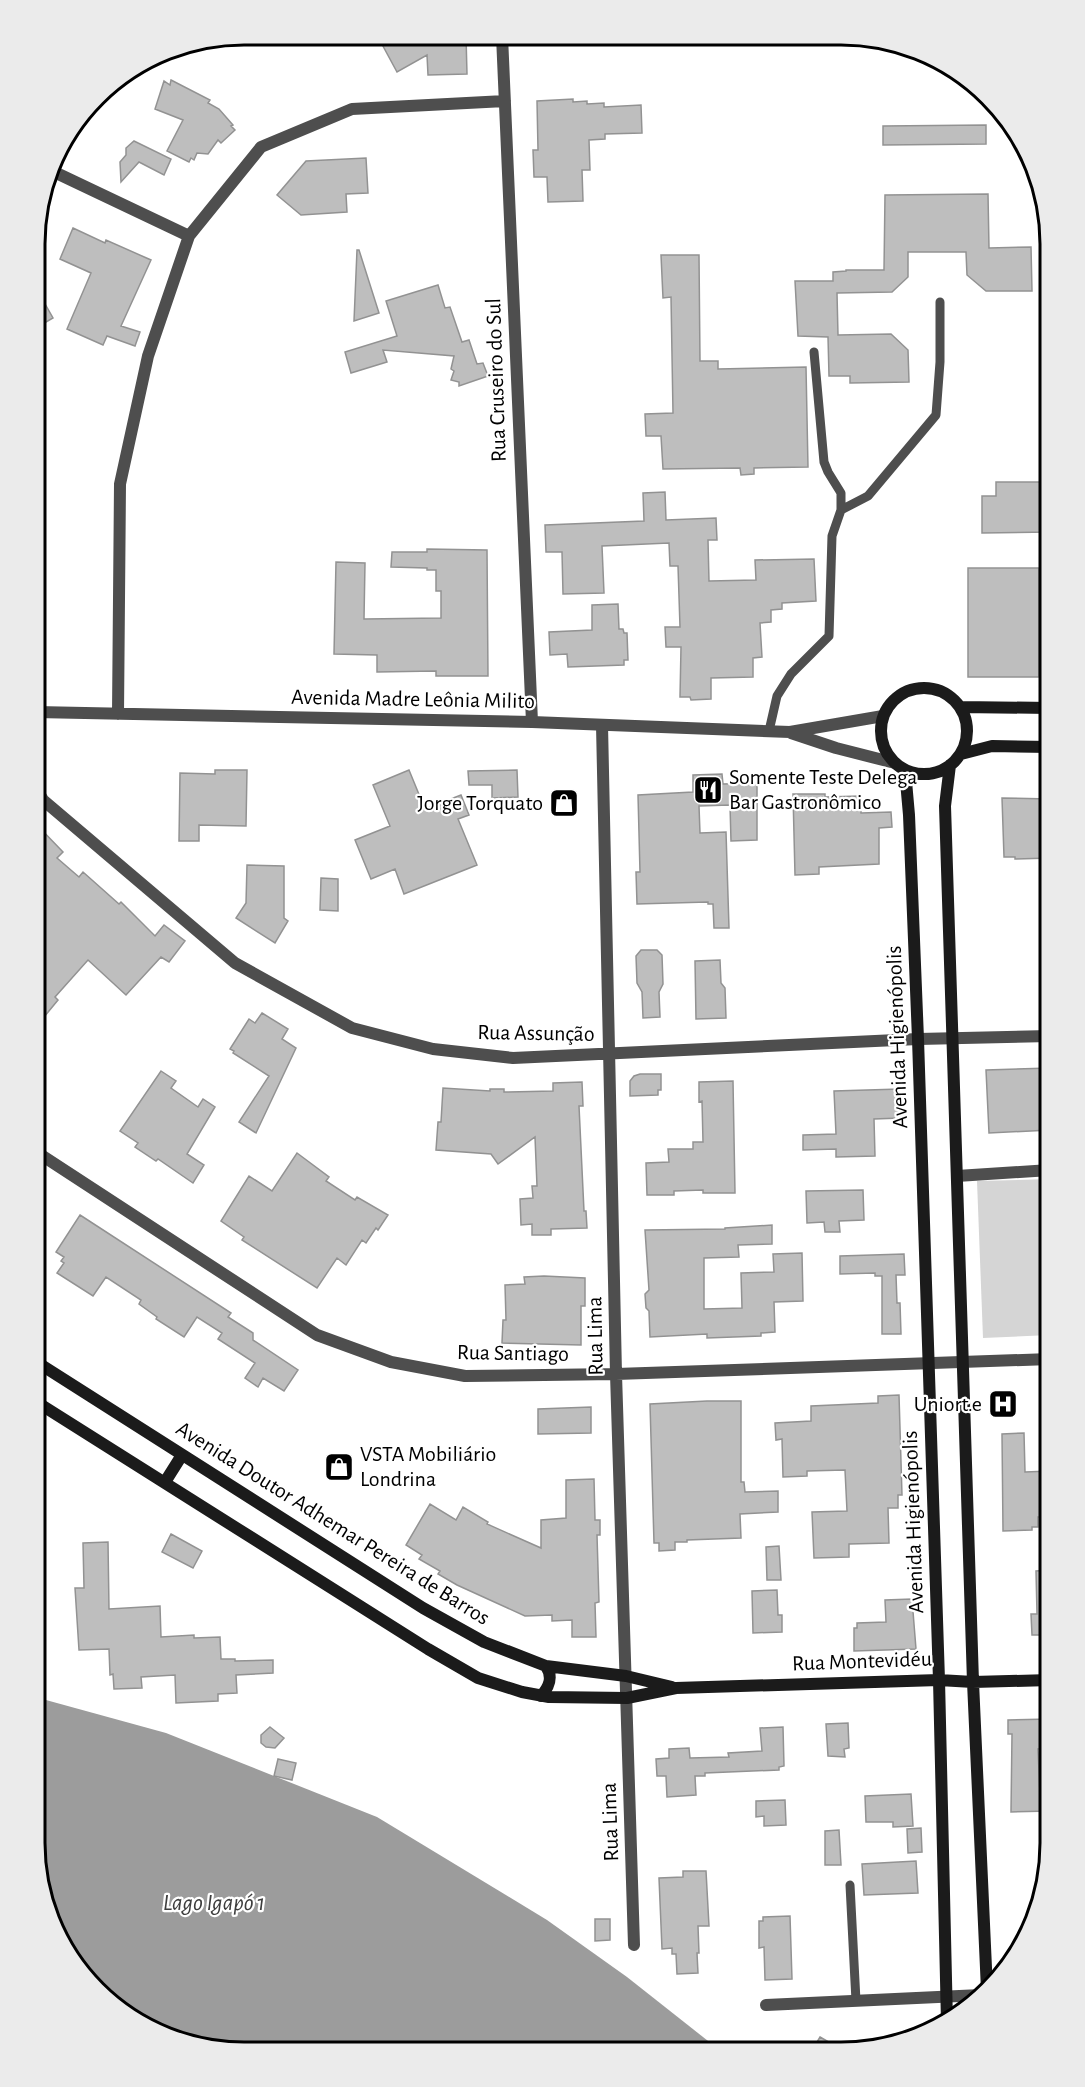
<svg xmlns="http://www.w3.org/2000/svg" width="1085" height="2087" font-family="'Alegreya Sans',sans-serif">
	<rect width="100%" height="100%" fill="#fff"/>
	<!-- green -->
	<path fill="#d5d5d5" d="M1050,1179v156l-67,3 -6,-157z"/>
	<!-- water -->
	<path fill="#9c9c9c" d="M35,1697l131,36 211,84 170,103 80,57 95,75 -506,-1 -64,-20 -46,-30 -60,-91 -11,-67z"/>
	<!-- building -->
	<path fill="#bebebe" stroke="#929292" stroke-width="1.5" d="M377,35l89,1 1,38 -39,1 -1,-20 -30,17z
		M171,80l39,20 -2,3 11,6 14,16 -2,1 4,4 -14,13 -3,-3 -10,14 -11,-1 -3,7 -3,-2 -2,4 -22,-11 16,-31 -28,-11 9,-28 6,4z
		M573,99v3l14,-1v3l17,-1v4l37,-2 1,28 -37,1v5l-16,1 1,30h-8l1,31 -35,1 -1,-25h-13l-1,-27h5l-1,-49z
		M986,125v19l-103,1v-19z
		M134,141l37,18 -7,16 -25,-13 -18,20 -1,-20 6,-7v-7z
		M366,158l2,35 -22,1 1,18 -46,3 -24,-20 29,-34z
		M988,194l1,54 42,-1 1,44h-46l-19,-16 -1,-23h-58v25l-16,15 -55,1 1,42 53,-1 17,16 1,32 -59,1v-7h-21l-1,-39 -30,-1 -3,-55h38v-9l13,-1v-1h38l1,-75z
		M73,228l32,15 1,-3 45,20 -30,66 19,6 -5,14 -28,-10 -4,9 -36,-16 24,-56 -31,-14z
		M357,250h2l20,63 -25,8z
		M661,255h38l1,106h18v8l88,-2 2,100 -54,1v6l-13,1 -1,-7 -77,1 -2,-33h-15l-1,-22 28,-1 -2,-116 -8,1z
		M438,285l7,23 5,-1 12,35 7,-2 8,24 6,-1 5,13 -29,10v-4l-8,-2 3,-9 -3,-2 3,-13 -71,-6 4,12 -36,11 -6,-21 52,-16 -11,-35z
		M36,288l17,30 -17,10z
		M996,482h54v50l-68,1v-37h14z
		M665,492l1,28 50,-2 1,22h-9l1,41 47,-1 -1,-20 59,-1 2,42 -34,2v6l-11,1v12l-11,1 2,34 -9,1v19l-42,1v21l-20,1 -1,-3h-10l1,-50h-15l-1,-20h15l-2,-61h-8l-1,-23 -67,3 2,47 -41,1 -1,-42h-16l-1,-27 99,-4 -1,-28z
		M427,549l60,1 1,126h-52v-5l-59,1v-17l-43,-1 2,-92 29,1 -1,56 77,-1v-27h-5v-21h-9v-2l-36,-1 1,-15h35z
		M968,568h71v109h-71z
		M618,604l1,25h4l1,4h3l1,27h-4v5l-56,2 -1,-13 -17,1 -1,-23 43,-2v-25z
		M215,770h32l-1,56 -47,-1v16h-20l1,-68 35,1z
		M409,770l16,39 36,-14 8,20 -11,4 19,46 -73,29 -9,-25 -24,10 -16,-39 35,-14 -17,-41z
		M517,770l1,27 -26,1v-13h-23l-1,-14z
		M722,774l1,10 34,-1v57l-26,1 -1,-36 -31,1 1,27 26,-1 3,96h-15l-1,-24h-5v-2l-71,2 -1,-32h4l-2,-77 55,-3v-17z
		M793,794h32v3l35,-1 1,17 30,-1 1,15 -13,1v36l-60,3v7l-24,1z
		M1002,798l48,1v59l-35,1v-2h-11z
		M36,824l27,28 -6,6 22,19 4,-5 36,32 2,-2 34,34 9,-11 21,16 -16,21 -8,-5 -35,38 -38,-35 -33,37 3,3 -23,28v-22l8,-9 -8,-7z
		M247,865l37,1v52l4,3 -13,22 -39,-25 10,-15z
		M321,878l17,1v32l-18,-1z
		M641,950h16l5,5 1,29 -4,8 1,25 -17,1 -1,-26 -5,-9 -1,-27z
		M720,960l1,23 4,5 1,30 -30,1 -1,-58z
		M262,1013l26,16 -6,10 14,9 -40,85 -17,-11 30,-46 -36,-23 1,-2 -4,-2 19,-30 6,4z
		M1050,1068v62l-61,3 -3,-63z
		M161,1071l15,10 -5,7 27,19 5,-8 12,8 -28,47 17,11 -11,18 -35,-24 -2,2 -21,-14 3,-4 -18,-12z
		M640,1074h21v16h-3v5l-28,1v-15l4,-5z
		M733,1081l2,112h-32v-3l-29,1v4h-27l-1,-32 23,-1 -1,-13h25v-7h10l-1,-41 -3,1v-20z
		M582,1082l1,24h-4l5,105h2l1,17 -36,1v6h-19v-11l-11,1 -1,-26 13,-1 -1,-12h5l-2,-49 -37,27 -7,-10 -55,-4 2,-28h3l2,-34 47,3v-2h14v3l49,-1v-8z
		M900,1089l1,29 -27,1 1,37 -39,1v-8l-33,1v-15l33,-1 -2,-43z
		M297,1153l32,24 -3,4 29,19 2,-3 31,18 -10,15 -2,-2 -10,15 -4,-3 -16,25 -9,-7 -20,30 -75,-48 2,-3 -23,-16 28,-45 23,15z
		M863,1190l1,30 -25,1 1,11h-15l-1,-10 -17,1 -1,-32z
		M80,1215l151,98 -3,4 25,16v7l45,30 -14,21 -21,-13 -5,9 -13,-9 10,-15 -37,-24 4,-6 -25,-16 -13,20 -28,-18 1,-2 -18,-13 2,-4 -35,-23 -13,19 -36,-23 7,-10 -3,-2 3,-4 -8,-5z
		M772,1225v19l-34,1 1,12 -35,1v51l38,-1 -1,-35 33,-1 -1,-18 29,-1 1,48 -29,1 1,30 -14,1v3l-54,2v-4l-57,3 -1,-26 -3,-3 -1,-14 4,-4 -4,-60 80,-1v-1z
		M904,1254l1,21h-9l1,28h3l1,31h-19v-58h-7v-3l-35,1v-18z
		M544,1276l41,2v28h-4v39l-79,-2 1,-23h3l-1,-35 20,-1 -1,-7z
		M899,1395l3,100h-4v13h-10l1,35 -40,1v13l-35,1 -2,-46 35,-1 -2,-41 -38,1v5l-24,1 -1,-38 -6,1 -1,-17 36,-2v-15l67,-3v-7z
		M707,1401h34v81h3l1,10 33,-1v21l-38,2 1,24 -54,2v2h-12v8l-16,1v-8h-5l-4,-139z
		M591,1407v26l-53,1v-25z
		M1024,1433l1,39 25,-1v34h-6l1,12h-7v10h-6v3l-29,1 -1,-97z
		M594,1479l1,41h5v15h-3l2,67 -4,1 1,34h-24v-17l-20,1v-6l-27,1 -68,-31 -19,-11 2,-3 -21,-12 3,-4 -16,-10 24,-41 26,16 7,-13 25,15 -1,2 54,24v-28l25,-2v-38z
		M171,1534l31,17 -9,17 -31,-16z
		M108,1542l1,67 51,-3 1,31 33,-2v3l26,-1 1,22h14v2l38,-1v13l-37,2 1,18 -19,1v7l-42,2 -1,-28 -34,2 1,11 -28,1 -1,-15 -3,1 -1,-26 -30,1 -4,-62h9l-1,-45z
		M779,1546l2,34h-14l-1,-33z
		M1050,1570v65h-18l-1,-21h6l-1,-43z
		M777,1590l1,25h4v17l-29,1 -1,-42z
		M912,1599l4,50 -62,2v-23h3v-5l29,-1 -1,-22z
		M1050,1719v29l-12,1 2,45h10v17l-39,1 1,-78h-4v-14z
		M848,1723l1,25 -5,1 1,8 -17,-1 -2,-32z
		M270,1727l14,11 -9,10 -9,-1 -5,-4v-8z
		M783,1727l1,39 -5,1v3l-74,3v3h-10l1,19 -29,2 -1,-21h-9l-1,-17 13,-1v-9l20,-1 1,10 39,-1 -1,-4 34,-2 -2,-23z
		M278,1759l18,4 -4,17 -18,-4z
		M911,1794l2,32 -20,1v-5h-27l-1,-26z
		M785,1800l1,25 -22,1v-10l-8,1v-16z
		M921,1828l1,24 -14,1 -1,-24z
		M839,1830l2,35h-16v-34z
		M916,1861l2,32 -54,2 -2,-31z
		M683,1871h23l3,55h-11l1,27h-2l1,20 -21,1 -1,-20h-4v-6l-10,1 -3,-71 24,-1z
		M790,1916l2,63 -27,1 -1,-33 -5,1v-27h4v-4z
		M595,1919h15v21l-15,1z
		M820,2037l26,15h-35z"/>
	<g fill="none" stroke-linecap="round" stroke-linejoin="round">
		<!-- lane -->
		<path stroke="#4e4e4e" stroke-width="9" d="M841,510l27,-14 68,-81 4,-53v-60
			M769,731l8,-35 14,-22 38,-38 3,-100 9,-26v-17l-13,-21 -4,-10 -10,-110
			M850,1885l6,116"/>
		<!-- street -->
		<path stroke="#4e4e4e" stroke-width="12" d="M502,36l30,686
			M50,170l139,66
			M36,712l496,10 258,10 93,-16
			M118,714l2,-230 28,-128 41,-120 72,-89 91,-38 153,-8
			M602,725l14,649 18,571
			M791,733l45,15 59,15
			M36,788l7,12 192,163 117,65 81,21 80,9 405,-19 132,-3
			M35,1151l282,184 74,27 74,14 151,-2 434,-15
			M957,1176l93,-6
			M766,2005l215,-10"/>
		<!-- secondary -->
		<path stroke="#1b1b1b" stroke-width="12" d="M881 731a43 43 0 1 1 86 0a43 43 0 1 1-86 0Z
			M960,707l90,1
			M961,754l31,-8 58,1
			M950,765l-5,41 28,876 14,308
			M905,770l4,45 9,224 21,641 8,342
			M35,1361l388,247 61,34 62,24 80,10 46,11
			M35,1401l393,248 50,29 44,14 27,5 78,1 49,-10 263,-8 34,2 77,-2
			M165,1482l17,-27
			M541,1696c9,-10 12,-19 5,-30"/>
	</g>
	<!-- icons -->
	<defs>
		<g id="restaurant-square" transform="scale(1.5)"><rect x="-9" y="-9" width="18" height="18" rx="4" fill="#000" stroke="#fff"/><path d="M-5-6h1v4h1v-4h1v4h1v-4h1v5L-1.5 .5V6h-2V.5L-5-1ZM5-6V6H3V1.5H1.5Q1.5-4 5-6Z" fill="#fff"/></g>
		<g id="shop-square" transform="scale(1.5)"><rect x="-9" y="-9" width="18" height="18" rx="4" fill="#000" stroke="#fff"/><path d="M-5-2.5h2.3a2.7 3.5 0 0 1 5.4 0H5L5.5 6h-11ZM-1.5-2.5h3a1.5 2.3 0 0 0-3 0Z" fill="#fff"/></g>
		<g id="hospital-square" transform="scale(1.5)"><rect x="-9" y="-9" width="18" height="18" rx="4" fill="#000" stroke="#fff"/><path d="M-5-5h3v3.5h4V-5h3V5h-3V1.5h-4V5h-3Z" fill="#fff"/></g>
	</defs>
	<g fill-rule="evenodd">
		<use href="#restaurant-square" x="708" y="790"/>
		<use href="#shop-square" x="564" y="803"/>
		<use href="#hospital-square" x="1003" y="1404"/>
		<use href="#shop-square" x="339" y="1467"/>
	</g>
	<g text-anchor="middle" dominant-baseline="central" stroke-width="4.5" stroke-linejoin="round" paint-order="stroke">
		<!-- street labels -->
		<g font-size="22" fill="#000" stroke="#fff">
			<text transform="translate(496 380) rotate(-92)">Rua Cruseiro do Sul</text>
			<text transform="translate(413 699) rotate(1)">Avenida Madre Leônia Milito</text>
			<text transform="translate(536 1033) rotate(1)">Rua Assunção</text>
			<text transform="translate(897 1037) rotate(-92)">Avenida Higienópolis</text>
			<text transform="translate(595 1336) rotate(-91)">Rua Lima</text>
			<text transform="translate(513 1353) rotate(1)">Rua Santiago</text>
			<text transform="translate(913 1522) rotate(-92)">Avenida Higienópolis</text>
			<text transform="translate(333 1523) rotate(32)">Avenida Doutor Adhemar Pereira de Barros</text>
			<text transform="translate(862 1661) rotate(-2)">Rua Montevidéu</text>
			<text transform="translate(610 1822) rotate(-92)">Rua Lima</text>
		</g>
		<!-- poi labels -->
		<g font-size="22" fill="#000" stroke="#fff" text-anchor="start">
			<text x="729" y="777">Somente Teste Delega<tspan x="729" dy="25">Bar Gastronômico</tspan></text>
			<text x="543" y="803" text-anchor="end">Jorge Torquato</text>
			<text x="982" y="1404" text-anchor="end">Uniort.e</text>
			<text x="360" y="1454">VSTA Mobiliário<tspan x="360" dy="25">Londrina</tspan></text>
		</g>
		<!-- water labels -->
		<g font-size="24" font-style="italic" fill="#3d3d3d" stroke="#fff">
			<text x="214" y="1903">Lago Igapó 1</text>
		</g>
	</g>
	<!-- crop -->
	<path d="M0 0H1085V2087H0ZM244 45H841A199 199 0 0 1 1040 244V1843A199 199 0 0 1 841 2042H244A199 199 0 0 1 45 1843V244A199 199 0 0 1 244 45Z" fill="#ebebeb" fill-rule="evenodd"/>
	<path fill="none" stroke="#000" stroke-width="3" d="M244 45H841A199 199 0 0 1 1040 244V1843A199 199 0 0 1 841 2042H244A199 199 0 0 1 45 1843V244A199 199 0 0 1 244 45Z"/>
</svg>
